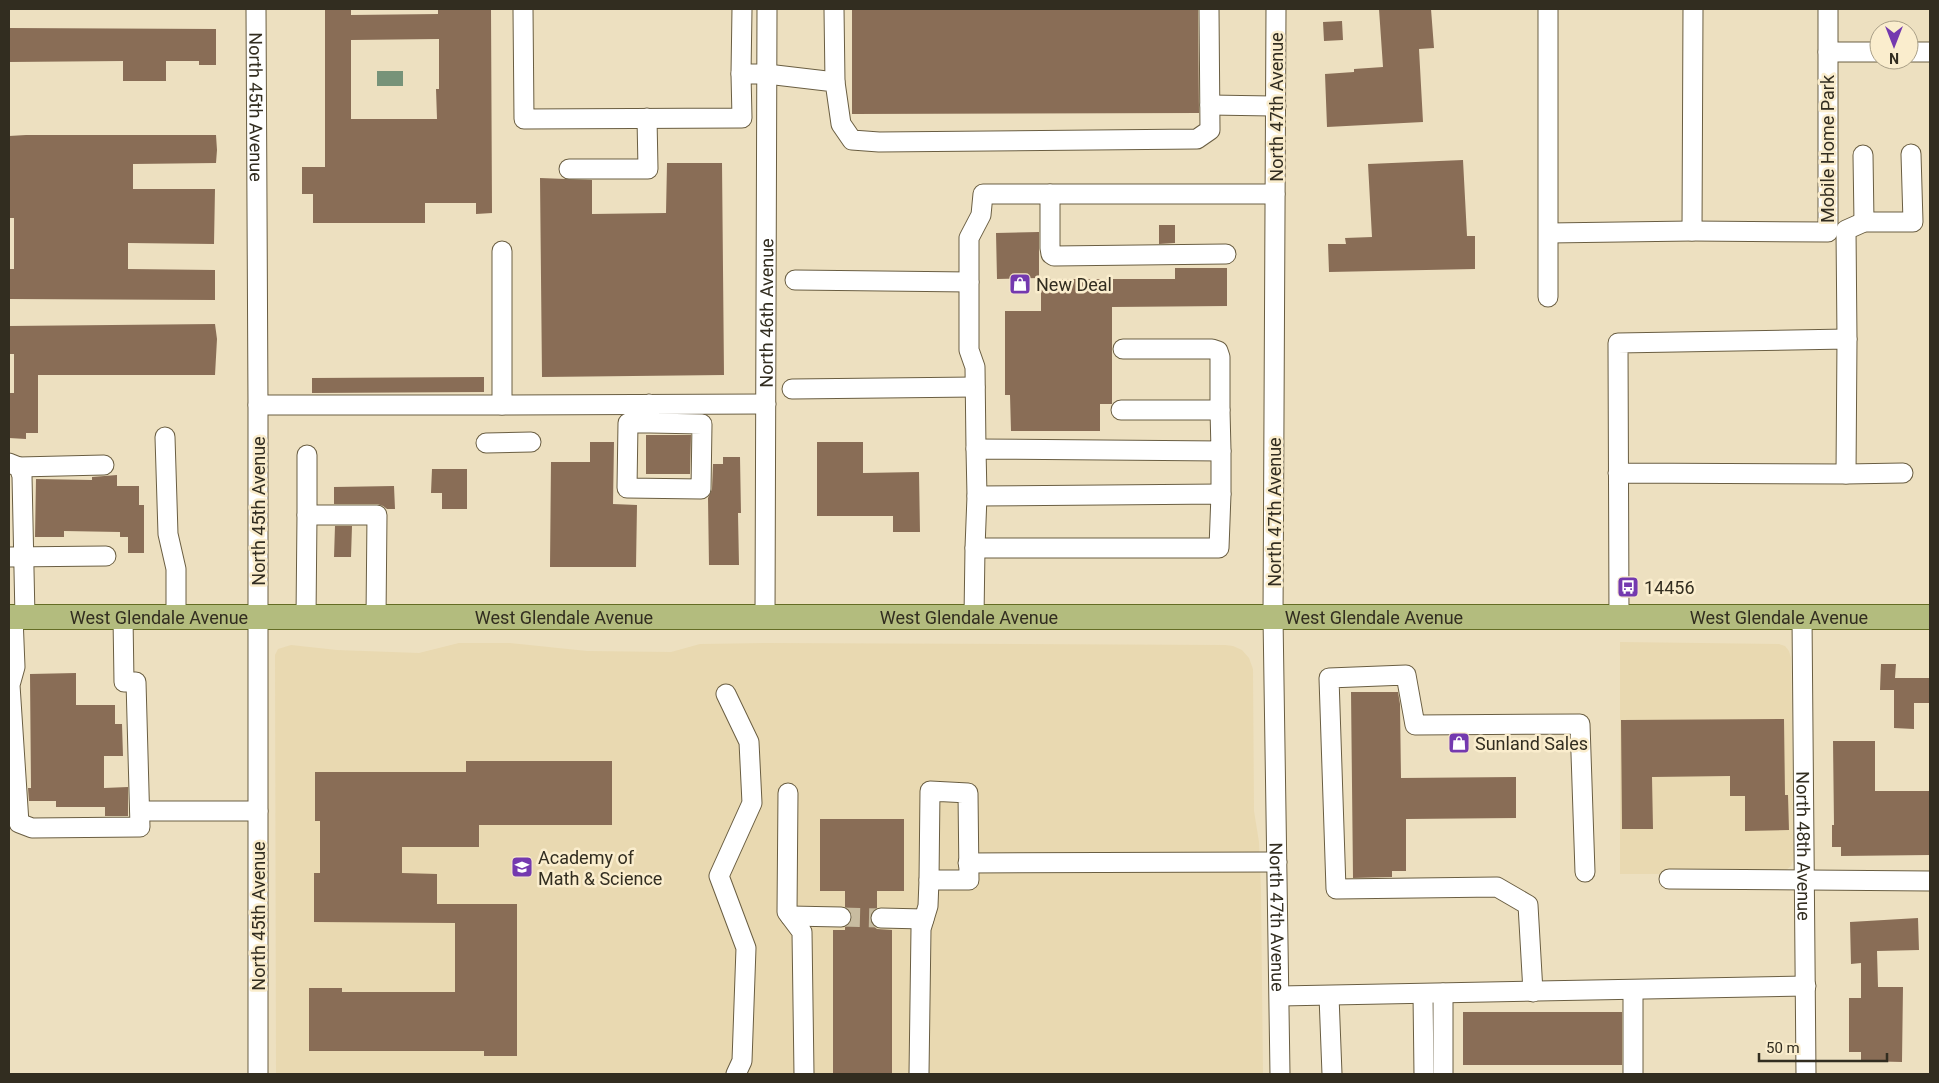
<svg xmlns="http://www.w3.org/2000/svg" width="1939" height="1083" font-family="Roboto,sans-serif">
	<rect width="100%" height="100%" fill="#ede0c0"/>
	<!-- built -->
	<path fill="#e9d9b1" d="M1620,642l159,2 6,2 4,5 2,7 3,199 -3,9 -5,4 -15,4h-151z
		M459,643h51l77,8 84,1 29,-8 67,-1 458,2 8,1 9,4 7,8 4,11 1,142 5,31 2,49 2,183h-987l-1,-419 3,-6 13,-4 46,5 82,3z"/>
	<!-- water -->
	<path fill="#779379" d="M377,71h26v15h-26z"/>
	<!-- building -->
	<path fill="#896d56" fill-rule="evenodd" d="M325,9h26v6l87,-1v-5h53l1,204 -16,1v-11h-51v20h-112v-29h-11v-27h23zM439,39v50h-3l1,30h-86v-79z
		M852,9h346l1,104 -347,1z
		M1379,9h52l3,39 -15,1 4,73 -96,5 -2,-53 29,-2v-3l29,-2z
		M1342,21l1,19 -19,1 -1,-19z
		M9,28l207,1v36h-17v-4h-33v20h-43v-20l-114,1z
		M26,135h190l1,15 -1,13 -83,1v25h82l-1,55 -86,-1v26l87,1v30l-206,-1v-30h5v-51h-5v-82z
		M1463,160l4,76h8v33l-146,3 -1,-28h18l-1,-6 27,-1 -4,-73z
		M667,163h55l2,212 -182,2 -2,-199 52,2v34l74,-1z
		M1159,225h16v18l-16,1z
		M1039,232v46l-42,1 -1,-46z
		M1175,268h52v38l-115,1v97h-12v27h-89l-1,-36h-5v-84h36v-32h134z
		M215,324l2,15 -2,36h-177v58h-12v6l-17,-1v-45h5v-39h-5v-28z
		M484,377v15l-172,1v-15z
		M646,435h45l-1,39h-44z
		M590,442h24l-1,62 24,1 -1,62h-86l1,-105h39z
		M817,442h46v31l56,-1 1,60h-27v-16h-76z
		M723,457h17l1,56h-3l1,52h-30l-1,-67 4,-9 1,-25h10z
		M432,469h35v40h-25v-16h-11z
		M117,475v11h22v19h5v48h-16v-16h-8v-5l-56,-1v6h-29l1,-58 56,1v-3z
		M394,486l1,23h-8l-4,-3 -6,-2h-43v-17z
		M335,526h17l-1,31h-17z
		M1881,664h15l-1,14h35v25h-16v26l-20,-1v-38h-14z
		M76,673v32h39v19h7l1,32h-19v32l24,-1v29h-23v-9h-49v-6h-27l-1,-13h3l-1,-114z
		M1351,692h47l2,12 1,74 115,-1v41l-110,1v52h-14v6l-39,1z
		M1784,719l1,76h3l1,35 -44,1v-35h-15v-20l-78,1 1,52h-31l-1,-109z
		M1833,741h42v50h54l1,64 -89,1v-9h-9v-22h2z
		M466,761h146v64h-133v22h-77v26l35,1v30h80v152h-33v-5h-175v-63h33v4h113v-69l-141,-1v-49h6v-52h-5v-49h151z
		M820,819h84v72h-27v17l-5,4 -2,5 1,7 6,5 15,1v144h-59v-144h12v-3l6,-5 1,-5 -1,-6 -6,-4v-16h-25z
		M1918,918l1,32 -42,1 1,36h25l-1,75 -41,-1v-9h-12v-54h12v-35l-10,1 -1,-42z
		M1463,1012h159v53h-159z"/>
	<g fill="none" stroke-linecap="round" stroke-linejoin="round">
		<!-- minor-tunnel -->
		<path stroke="#c8bca0" stroke-width="19" stroke-dasharray="19 9" stroke-linecap="butt" d="M841,917l40,1"/>
		<!-- minor casing -->
		<g stroke="#6a5e42" stroke-width="21">
			<g id="minor">
				<path id="s1" d="M256,9l2,396v669"/>
				<path d="M523,9l1,110 218,-1 -1,-44"/>
				<path d="M742,9l-1,65h26l68,8 6,42 11,16 27,2 318,-3 13,-9 -1,-121"/>
				<path d="M834,9l1,73"/>
				<path id="s2" d="M1276,9l-3,608 7,457"/>
				<path d="M1548,9v288"/>
				<path d="M1828,52h51"/>
				<path d="M1909,52h21"/>
				<path d="M1210,105l66,1"/>
				<path d="M1863,155l1,67"/>
				<path d="M569,169h79l-1,-51"/>
				<path d="M1050,194v54l1,6 3,2 172,-2"/>
				<path d="M1692,231l1,-222"/>
				<path d="M1549,233l143,-2 136,1v-223"/>
				<path d="M795,280l174,2"/>
				<path d="M1847,339l-1,-109 18,-8h49l-2,-68"/>
				<path d="M1123,349h89l6,2 2,6v53"/>
				<path d="M792,389l183,-2"/>
				<path d="M649,404l1,19 52,1 -1,65 -74,-1 1,-65h22"/>
				<path d="M258,405h244v-154"/>
				<path d="M502,405l264,-1"/>
				<path d="M165,437l3,97 8,35v48"/>
				<path d="M486,443l45,-1"/>
				<path d="M976,449l-1,-82 -6,-17v-112l12,-23 2,-21h292"/>
				<path d="M307,455v60h70l-1,102"/>
				<path d="M9,463l10,4 3,9 3,141"/>
				<path d="M19,467l85,-2"/>
				<path d="M1618,473l228,1 1,-135 -229,4 1,274"/>
				<path d="M1846,474l57,-1"/>
				<path d="M1221,494v-43"/>
				<path d="M975,548l2,-52"/>
				<path d="M9,557l97,-1"/>
				<path d="M13,617l2,50 -5,18 9,138 13,5 108,-1 -4,-145h-12l-1,-65"/>
				<path d="M306,617l1,-102"/>
				<path id="s3" d="M765,617l2,-608"/>
				<path d="M974,617l1,-69h244l2,-54 -244,2 -1,-47 245,2 -1,-41h-99"/>
				<path id="s4" d="M1802,617l4,457"/>
				<path d="M726,694l23,48 3,61 -33,73 27,72 -4,113 -6,13"/>
				<path d="M930,791l38,2 1,87h-40z"/>
				<path d="M788,793l-1,119 15,20 2,142"/>
				<path d="M140,811h118"/>
				<path d="M968,863l309,-1"/>
				<path d="M1669,879l261,2"/>
				<path d="M790,916l51,1"/>
				<path d="M881,918l43,1"/>
				<path d="M1533,992l-5,-87 -31,-18 -161,2 -7,-211 77,-3 9,50 165,-1 5,148"/>
				<path d="M1443,993v81"/>
				<path d="M1423,994l1,80"/>
				<path d="M1280,996l526,-10"/>
				<path d="M1329,996l3,78"/>
				<path d="M919,1074l2,-145 7,-23 1,-26"/>
				<path d="M1633,1074v-84"/>
			</g>
		</g>
		<!-- major casing -->
		<g stroke="#656d25" stroke-width="26">
			<g id="major">
				<path id="s5" d="M9,617h1921"/>
			</g>
		</g>
		<!-- minor -->
		<use href="#minor" stroke="#fff" stroke-width="19"/>
		<!-- major -->
		<use href="#major" stroke="#b3bc7e" stroke-width="24"/>
	</g>
	<!-- icons -->
	<defs>
		<g id="shop-square" transform="scale(1.125)"><rect x="-9" y="-9" width="18" height="18" rx="4" fill="#7439af" stroke="#faedcd"/><path d="M-5-2.5h2.3a2.7 3.5 0 0 1 5.4 0H5L5.5 6h-11ZM-1.5-2.5h3a1.5 2.3 0 0 0-3 0Z" fill="#fff"/></g>
		<g id="bus-square" transform="scale(1.125)"><rect x="-9" y="-9" width="18" height="18" rx="4" fill="#7439af" stroke="#faedcd"/><path d="M-5-6H5V4H4V6H2V4H-2V6H-4V4H-5ZM-3.5-4V0h7V-4ZM-3.5 1.2v1.5H-2V1.2ZM2 1.2v1.5H3.5V1.2Z" fill="#fff"/></g>
		<g id="school-square" transform="scale(1.125)"><rect x="-9" y="-9" width="18" height="18" rx="4" fill="#7439af" stroke="#faedcd"/><path d="M0-5L7-2L0 1L-7-2ZM-4 1L0 2.5L4 1V4Q0 6-4 4Z" fill="#fff"/></g>
	</defs>
	<g fill-rule="evenodd">
		<use href="#shop-square" x="1020" y="284"/>
		<use href="#bus-square" x="1628" y="587"/>
		<use href="#shop-square" x="1459" y="743"/>
		<use href="#school-square" x="522" y="867"/>
	</g>
	<g text-anchor="middle" dominant-baseline="central" stroke-width="5" stroke-linejoin="round" paint-order="stroke">
		<!-- street labels -->
		<g font-size="18" fill="#322d20" stroke="#faedcd">
			<text stroke="none"><textPath href="#s1" startOffset="98">North 45th Avenue</textPath></text>
			<text transform="translate(1276 107) rotate(-90)">North 47th Avenue</text>
			<text transform="translate(1827 149) rotate(-90)">Mobile Home Park</text>
			<text stroke="none"><textPath href="#s3" startOffset="304">North 46th Avenue</textPath></text>
			<text transform="translate(258 511) rotate(-90)">North 45th Avenue</text>
			<text transform="translate(1274 512) rotate(-90)">North 47th Avenue</text>
			<text stroke="none"><textPath href="#s5" startOffset="150">West Glendale Avenue</textPath></text>
			<text stroke="none"><textPath href="#s5" startOffset="555">West Glendale Avenue</textPath></text>
			<text stroke="none"><textPath href="#s5" startOffset="960">West Glendale Avenue</textPath></text>
			<text stroke="none"><textPath href="#s5" startOffset="1365">West Glendale Avenue</textPath></text>
			<text stroke="none"><textPath href="#s5" startOffset="1770">West Glendale Avenue</textPath></text>
			<text stroke="none"><textPath href="#s4" startOffset="229">North 48th Avenue</textPath></text>
			<text transform="translate(258 916) rotate(-90)">North 45th Avenue</text>
			<text stroke="none"><textPath href="#s2" startOffset="908">North 47th Avenue</textPath></text>
		</g>
		<!-- poi labels -->
		<g font-size="18" fill="#322d20" stroke="#faedcd" text-anchor="start">
			<text x="1036" y="284">New Deal</text>
			<text x="1644" y="587">14456</text>
			<text x="1475" y="743">Sunland Sales</text>
			<text x="538" y="857">Academy of<tspan x="538" dy="21">Math &amp; Science</tspan></text>
		</g>
	</g>
	<!-- border -->
	<rect width="1939" height="1083" fill="none" stroke="#322d20" stroke-width="20"/>
	<!-- north arrow -->
	<g transform="translate(1894 45) rotate(180)"><circle r="24" fill="#faedcd" stroke="#aaa088"/>
	<path d="M0-4L9 19L0 12L-9 19Z" fill="#7439af"/>
	<text y="-8" font-size="14" font-weight="bold" text-anchor="middle" fill="#322d20">N</text>
	</g>
	<!-- scale -->
	<path d="M1759 1053v8h128v-8" fill="none" stroke="#322d20" stroke-width="2.5"/>
	<text x="1766" y="1053" font-size="15" fill="#322d20" stroke="#faedcd" stroke-width="4" paint-order="stroke">50 m</text>
</svg>
